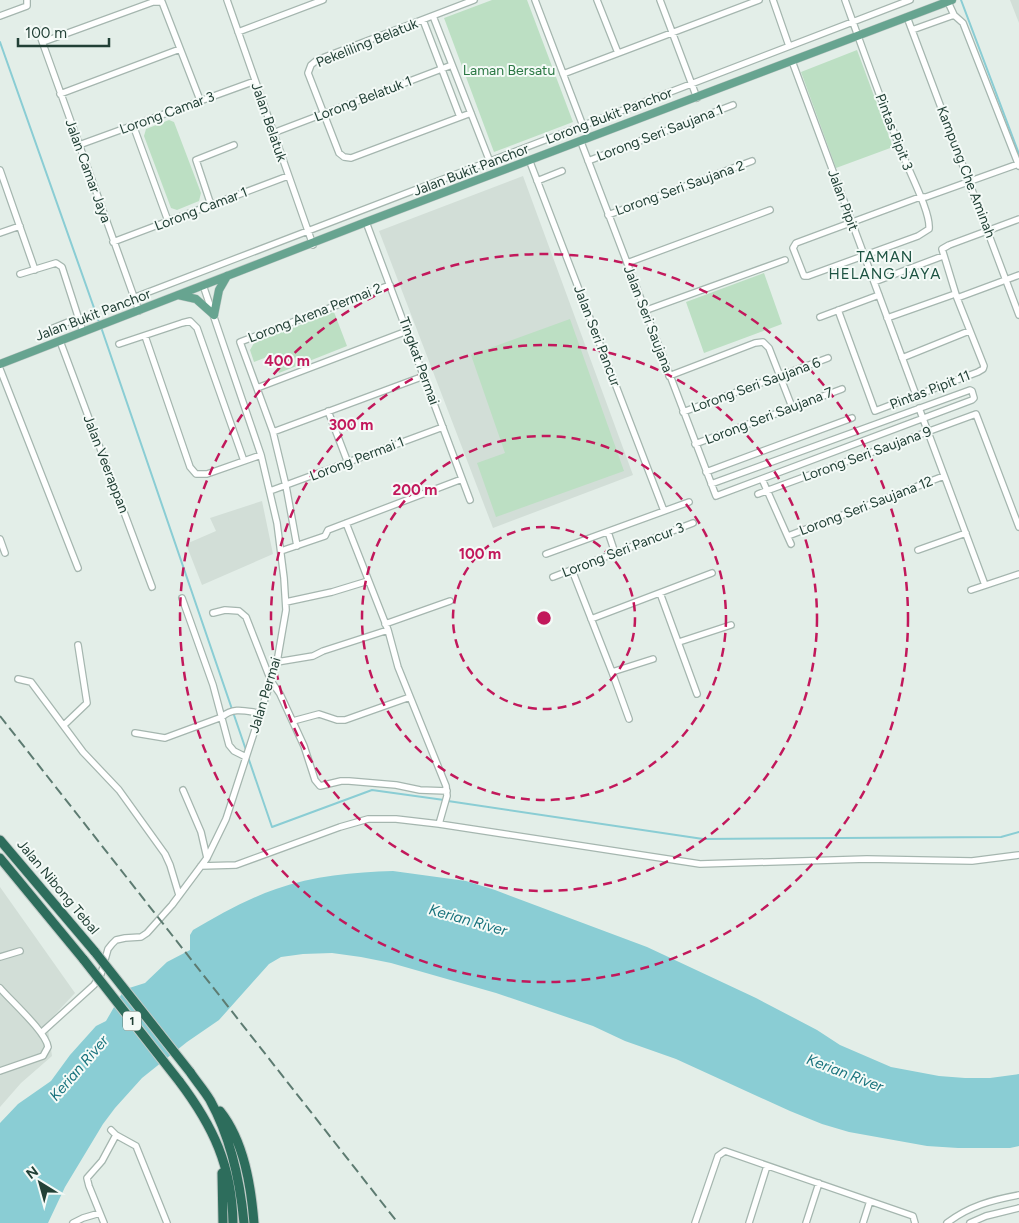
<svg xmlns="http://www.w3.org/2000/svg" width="1019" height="1223" font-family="Figtree,sans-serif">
	<rect width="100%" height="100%" fill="#e3eee8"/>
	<!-- built -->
	<path fill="#d2ded7" d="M1010,0h9v23z
		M523,176l110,299 -140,53 -114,-297z
		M262,501l11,53 -71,31 -16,-41 30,-13 -6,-13z
		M0,887l75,106 -28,30 5,33 -31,27 -21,24z"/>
	<!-- green -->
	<path fill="#bcdfc3" d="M492,0h35l46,122 -79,30 -50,-134z
		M857,50l36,97 -57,21 -35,-96z
		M169,120l5,2 27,71 -2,8 -22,9 -6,-2 -27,-72 2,-7z
		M764,273l18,51 -78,29 -18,-51z
		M334,312l13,34 -68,27 -7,-18 -18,7 -4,-12 4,-7z
		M570,319l54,152 -128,46 -19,-54 28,-10 -34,-98z"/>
	<!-- water -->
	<path fill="#8acdd4" d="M393,871l73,10 29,9 152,57 109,51 61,32 23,15 51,22 48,9 26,2h25l29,-4v72l-9,2h-52l-31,-2 -78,-14 -27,-8 -32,-13 -114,-52 -51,-18 -32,-15 -97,-33 -105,-30 -30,-6 -29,-4 -29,1 -22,3 -12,7 -50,56 -32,22 -45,36 -27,30 -12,16 -38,63 -17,36h-48v-100l18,-19 33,-23 19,-26 26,-29 10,-5 15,-26 5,-6 19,-6 22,-21 23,-12v-15l3,-5c26,-15 54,-31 83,-41 37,-13 78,-17 117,-18z"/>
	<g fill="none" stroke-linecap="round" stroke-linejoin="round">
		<!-- stream -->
		<path stroke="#8acdd4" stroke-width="2" d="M961,0l58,154
			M0,42l99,280
			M101,327l145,423
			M248,757l24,70 100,-37 72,10
			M448,801l255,38 298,-2 18,-5"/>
		<!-- minor casing -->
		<g stroke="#a5b6af" stroke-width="8">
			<path id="minor" d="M227,0l86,245
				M535,0l48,126
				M597,0l21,53
				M660,0l37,98
				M773,0l16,46
				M845,0c18,50 36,101 56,150 6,18 30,62 28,79l-11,7 -110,40h-4l-11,-28 3,-5 124,-46h6l92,-33
				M948,2l6,13
				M0,16l27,-10v-6
				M433,16l57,146
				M907,17l112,298
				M423,20l37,97
				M38,30l101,281
				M912,30l42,-15 9,8 56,143
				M238,32l85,-32
				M43,42l110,-40h9l38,98
				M792,61l124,334
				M563,74l196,-74
				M60,94l120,-45
				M471,113l-120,45 -7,-1 -5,-4 -31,-80 3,-8 6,-5 157,-60
				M133,125l35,96
				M273,133l179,-68
				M581,142l135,354 256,-96 2,-2 -2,-7 -2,-1 -259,94
				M79,145l176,-64
				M588,161l145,-56
				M530,162l134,349
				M0,170l35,100
				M537,181l25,-10
				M211,205l-15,-45 38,-15
				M608,215l144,-54
				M366,222l104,278
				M0,233l20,-7
				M113,242l175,-66
				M627,263l143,-53
				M20,274l36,-11 6,4 21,65
				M874,282l69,-26
				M133,298l777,-298
				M957,298l62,-23
				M838,310l37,101 103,-39 5,-3 1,-3 -27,-68 -15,-49 7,-4 70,-26
				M644,311l141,-51
				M820,317l59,-22
				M887,318l68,-24
				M51,329l27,-11
				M145,336l45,131 6,7h11l54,-19
				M60,341l92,246
				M119,344l63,-21 8,-2 7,7 47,133
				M902,358l67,-27
				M0,369l78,199
				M669,376l86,-33 8,-1 6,6 23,59
				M257,388l150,-57
				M919,408l66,177
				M328,411l20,52
				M683,412l145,-54
				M273,432l151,-56
				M695,444l147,-55
				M706,472l146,-54
				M762,479l29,65
				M270,491l173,-64
				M758,494l218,-80 43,113
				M346,523l42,107 10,37 48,119 1,10 -8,28
				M608,532l7,21
				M788,536l156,-60
				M0,539l5,14
				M297,546l-11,-60 -13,-54 -33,-90 150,-57
				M918,550l48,-17
				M281,551l44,-15 3,-6 134,-51
				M546,554l143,-52
				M572,570l40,102 17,47
				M553,577l140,-54
				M971,590l48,-16
				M660,593l37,101
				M182,598l31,87 16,60 5,6 12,6
				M286,602l46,-10 36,-11
				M213,613l12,-3 14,1 7,6 25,64 9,13 24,52 11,34 5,6 21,-5h8l47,4 24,5 27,1
				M591,619l121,-46
				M385,624l65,-23
				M679,642l52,-17
				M277,662l36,-6 10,-5 65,-21
				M612,672l41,-13
				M18,679l13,3 52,70 36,38 46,64 5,11 9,30
				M293,721l26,-7 18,6h8l65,-23
				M64,725l23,-22 -9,-58
				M135,733l30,5 57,-21c11,-10 23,-6 37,-4
				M183,790l18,42 6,26
				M201,866l35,-1 104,-38 28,-8h28l43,5 261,40 167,-5 105,2 47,-6
				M0,957l20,-6
				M0,988c11,13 46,44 48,59l-5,9 -43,15
				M41,1033l53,-48 7,-11 7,-25 4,-5 4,-4 9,-2 16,-1 6,-4 25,-28 35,-47 19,-39 51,-157 9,-52 -2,-32 -7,-55 -16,-68 -58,-170
				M111,1130l5,5 20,11 31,77
				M73,1223l10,-5 17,-5
				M104,1223l-15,-37 -2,-8 15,-17 14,-26
				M695,1223l23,-67 7,-5 188,65 2,7
				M749,1223l18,-57
				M806,1223l13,-40
				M863,1223l7,-22
				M947,1223c22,-17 45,-23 72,-28
				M970,1223l16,-7 33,-8"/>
		</g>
		<!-- major casing -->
		<g stroke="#c1cac7" stroke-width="9">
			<path id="major" d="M178,295l18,4 18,16
				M214,315l5,-25 8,-14
				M0,364l366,-142 586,-222"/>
		</g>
		<!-- highway casing -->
		<g stroke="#c1cac7" stroke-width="11">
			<path id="highway" d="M0,840l95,112
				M0,858l84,102
				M190,1072c6,9 14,18 20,28 21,38 30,80 34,123
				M179,1081c34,45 53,85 54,142
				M220,1111c24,30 31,75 34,112
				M222,1173l1,50"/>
		</g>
		<!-- minor -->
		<use href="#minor" stroke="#fff" stroke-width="5.5"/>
		<!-- major -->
		<use href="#major" stroke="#67a490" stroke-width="8"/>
		<!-- highway -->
		<use href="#highway" stroke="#2d6d5c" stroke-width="9"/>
		<!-- rail -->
		<path stroke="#5d7b71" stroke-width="2" stroke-dasharray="10 5" stroke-linecap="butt" d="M0,716l398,507"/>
		<!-- highway-bridge casing -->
		<g stroke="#c1cac7" stroke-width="11" stroke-linecap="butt">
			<path id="highway-bridge" d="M95,952l95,120
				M84,960l95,121"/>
		</g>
		<!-- highway-bridge -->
		<use href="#highway-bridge" stroke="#2d6d5c" stroke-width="9"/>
	</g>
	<!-- distance rings -->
	<g fill="none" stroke="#c2185b" stroke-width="2.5" stroke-dasharray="9 6">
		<circle cx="544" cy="618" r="91"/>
		<circle cx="544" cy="618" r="182"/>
		<circle cx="544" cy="618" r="273"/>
		<circle cx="544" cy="618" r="364"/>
	</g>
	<g text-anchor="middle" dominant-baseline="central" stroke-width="4" stroke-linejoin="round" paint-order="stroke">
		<!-- shield labels -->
		<rect fill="#f4faf7" stroke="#617870" stroke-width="1" x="123" y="1011.5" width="18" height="19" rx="4"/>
		<g font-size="12" font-weight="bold" fill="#224036">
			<text x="132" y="1021">1</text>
		</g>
		<!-- street labels -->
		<g font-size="14" fill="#224036" stroke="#f4faf7">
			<text transform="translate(367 43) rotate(-22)">Pekeliling Belatuk</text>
			<text transform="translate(363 99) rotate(-21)">Lorong Belatuk 1</text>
			<text transform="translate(167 113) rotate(-20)">Lorong Camar 3</text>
			<text transform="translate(609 116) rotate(-21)">Lorong Bukit Panchor</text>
			<text transform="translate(269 122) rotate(71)">Jalan Belatuk</text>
			<text transform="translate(894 132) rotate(69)">Pintas Pipit 3</text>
			<text transform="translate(660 133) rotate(-21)">Lorong Seri Saujana 1</text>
			<text transform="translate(471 170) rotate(-21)">Jalan Bukit Panchor</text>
			<text transform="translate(88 171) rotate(70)">Jalan Camar Jaya</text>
			<text transform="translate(966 172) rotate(69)">Kampung Che Aminah</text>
			<text transform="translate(680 188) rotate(-20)">Lorong Seri Saujana 2</text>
			<text transform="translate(843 200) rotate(70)">Jalan Pipit</text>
			<text transform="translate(201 209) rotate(-21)">Lorong Camar 1</text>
			<text transform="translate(315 313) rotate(-21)">Lorong Arena Permai 2</text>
			<text transform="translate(93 315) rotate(-21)">Jalan Bukit Panchor</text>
			<text transform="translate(648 319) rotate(69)">Jalan Seri Saujana</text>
			<text transform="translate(597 336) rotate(69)">Jalan Seri Pancur</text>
			<text transform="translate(419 361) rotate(70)">Tingkat Permai</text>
			<text transform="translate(756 385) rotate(-20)">Lorong Seri Saujana 6</text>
			<text transform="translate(930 390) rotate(-21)">Pintas Pipit 11</text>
			<text transform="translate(769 416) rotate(-21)">Lorong Seri Saujana 7</text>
			<text transform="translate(867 454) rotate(-20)">Lorong Seri Saujana 9</text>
			<text transform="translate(357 459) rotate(-21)">Lorong Permai 1</text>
			<text transform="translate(106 464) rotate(69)">Jalan Veerappan</text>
			<text transform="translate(866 506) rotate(-21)">Lorong Seri Saujana 12</text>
			<text transform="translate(623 550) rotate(-21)">Lorong Seri Pancur 3</text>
			<text transform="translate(265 695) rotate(-73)">Jalan Permai</text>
			<text transform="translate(58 887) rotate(50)">Jalan Nibong Tebal</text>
		</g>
		<!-- park labels -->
		<g font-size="14" fill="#2b7844" stroke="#f4faf7">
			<text x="509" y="70">Laman Bersatu</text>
		</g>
		<!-- neighbourhood labels -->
		<g font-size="15" letter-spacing="1" fill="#1d5342" stroke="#f4faf7">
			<text x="885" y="257">TAMAN<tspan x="885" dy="17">HELANG JAYA</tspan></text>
		</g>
		<!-- water labels -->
		<g font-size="15" font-style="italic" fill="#1a747e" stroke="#f4faf7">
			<text transform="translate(468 920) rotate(16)">Kerian River</text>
			<text transform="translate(79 1068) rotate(-49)">Kerian River</text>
			<text transform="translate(845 1073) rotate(21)">Kerian River</text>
		</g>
	</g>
	<circle cx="544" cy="618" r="8" fill="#c2185b" stroke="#f4faf7" stroke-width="2.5"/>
	<g font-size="15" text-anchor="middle" font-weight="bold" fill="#c2185b" stroke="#f4faf7" stroke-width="4" stroke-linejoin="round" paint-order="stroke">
		<text x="287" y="366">400 m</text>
		<text x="351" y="430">300 m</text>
		<text x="415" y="495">200 m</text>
		<text x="480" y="559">100 m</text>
	</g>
	<!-- north arrow -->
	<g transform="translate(40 1183) rotate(323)" stroke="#f4faf7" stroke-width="4" paint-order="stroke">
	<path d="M0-4L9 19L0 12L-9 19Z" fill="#224036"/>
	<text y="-8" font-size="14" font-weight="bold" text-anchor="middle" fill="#224036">N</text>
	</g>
	<!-- scale -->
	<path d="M18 38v8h91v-8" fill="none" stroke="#224036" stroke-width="2.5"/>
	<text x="25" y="38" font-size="15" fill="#224036" stroke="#f4faf7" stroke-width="4" paint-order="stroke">100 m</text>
</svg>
